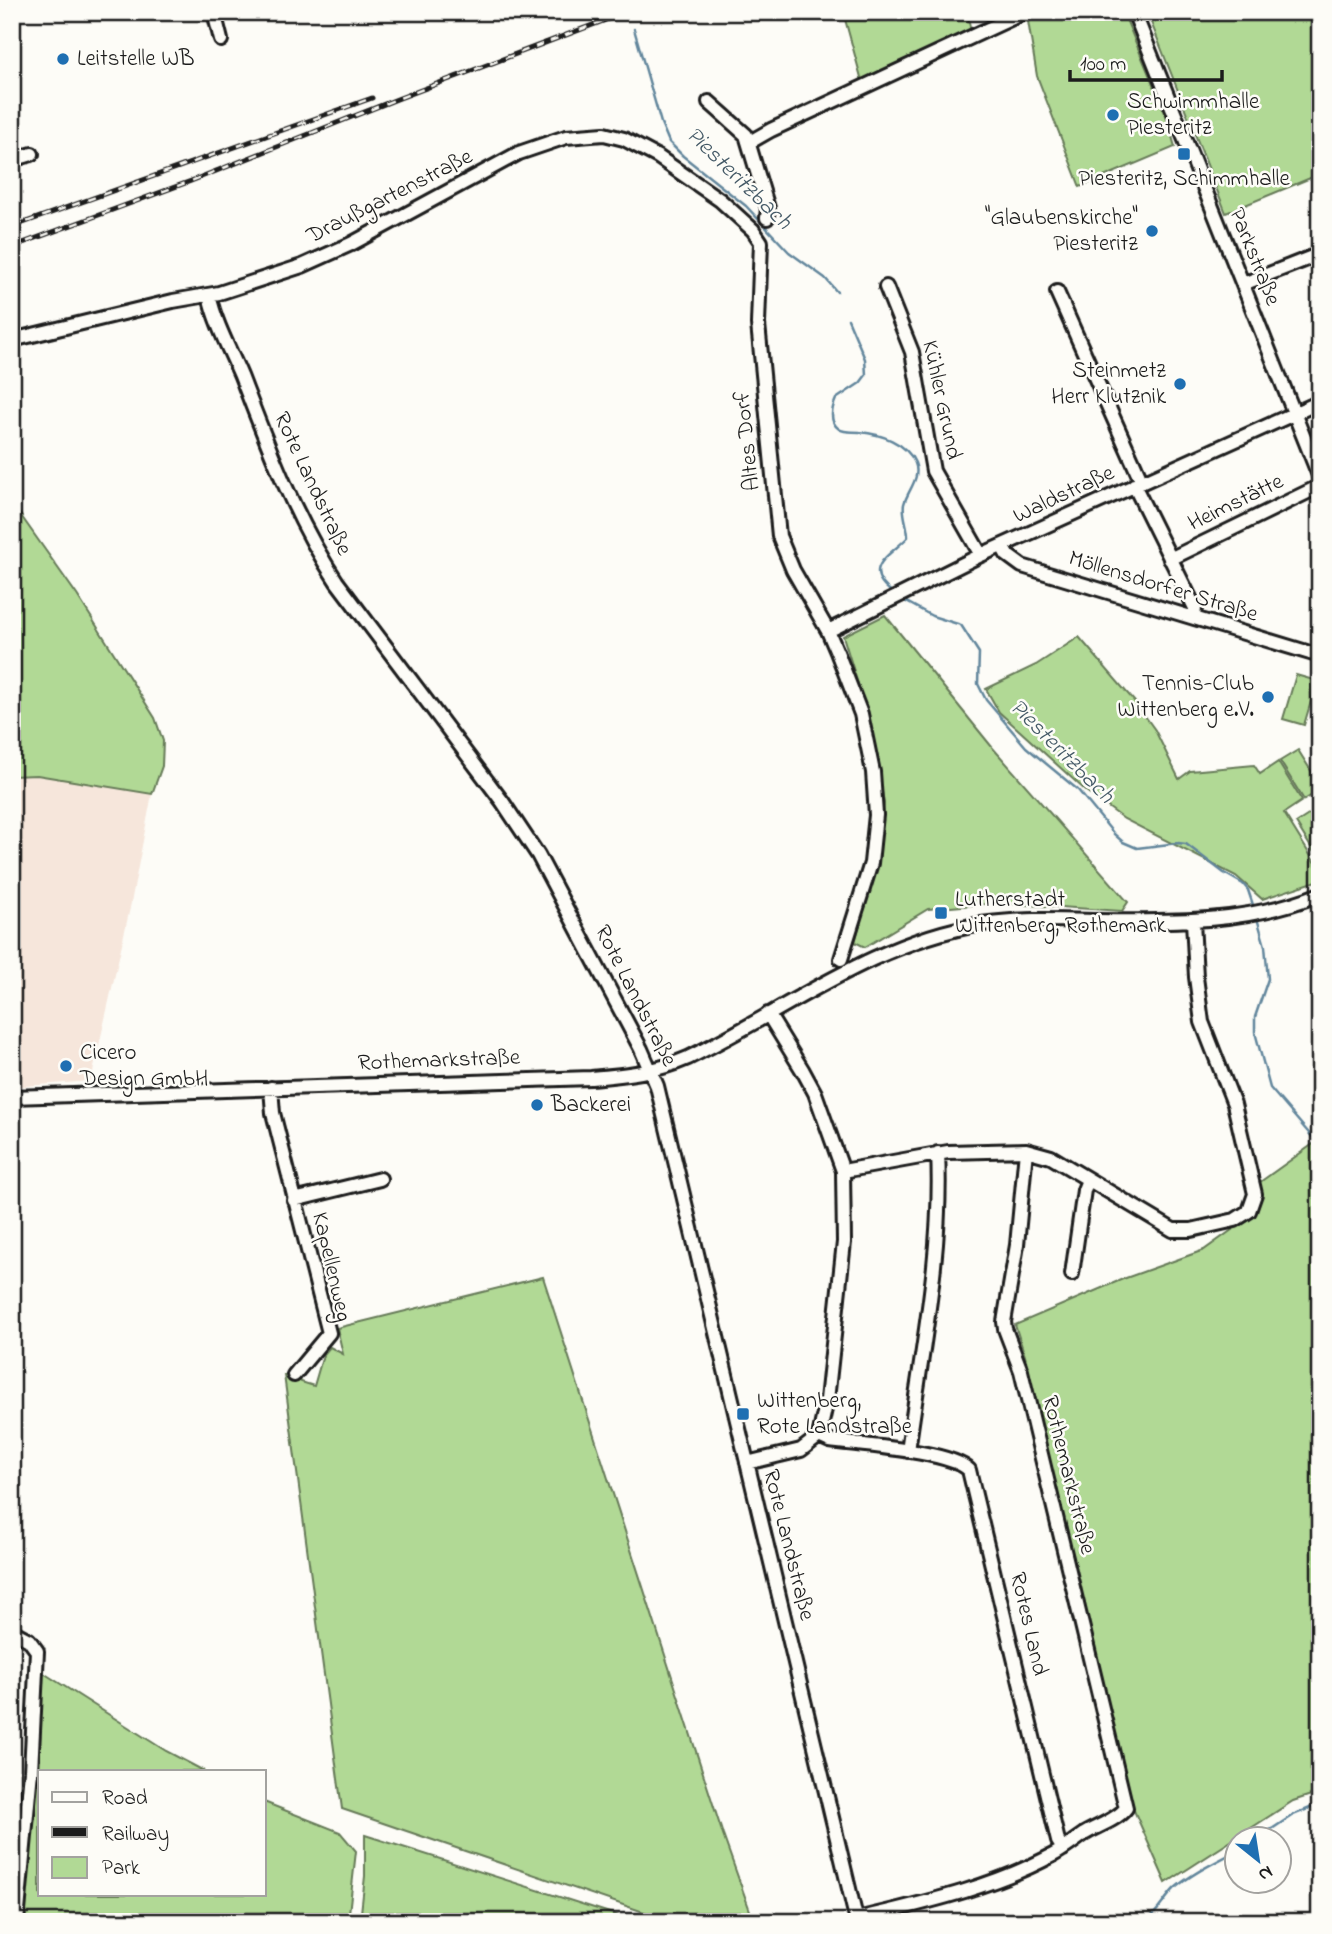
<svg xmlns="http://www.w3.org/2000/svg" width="1332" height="1934" font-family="'Indie Flower',sans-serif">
	<rect width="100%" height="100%" fill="#fdfcf7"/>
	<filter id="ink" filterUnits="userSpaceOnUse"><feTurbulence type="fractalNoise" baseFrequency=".0143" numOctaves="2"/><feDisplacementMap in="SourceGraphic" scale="14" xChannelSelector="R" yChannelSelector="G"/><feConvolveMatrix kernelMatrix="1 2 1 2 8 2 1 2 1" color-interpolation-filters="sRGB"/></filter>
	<g filter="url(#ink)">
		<!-- built -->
		<path fill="#f6e6db" d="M37,775l115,19 -22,114 -39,173 -79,6v-311z"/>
		<!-- green -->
		<path fill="#b1d995" stroke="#667a58" stroke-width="2" d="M843,12h124l4,20 -109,49z
			M1047,12h76l43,103 9,32 -95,40 -43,-111 -9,-55z
			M1147,12h173v162l-94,39z
			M12,503l65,92 78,123 8,23 -1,25 -10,28 -115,-19 -25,1z
			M885,615l107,132 136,155 -6,9 -126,-8 -68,6 -63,38 -10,-5 23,-83 6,-56 -13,-77 -28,-90z
			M1079,637l56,65 20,28 24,49 11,-8 64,-6 6,9 18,-12 24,39 -18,12 36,58v9l-58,19 -26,-23 -112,-57 -38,-28 -87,-79 -13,-23 50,-24z
			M1296,675l21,6 -13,44 -21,-6z
			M1298,750l22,35v5l-16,10 -24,-39z
			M1313,812l7,10v40l-24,-39z
			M1316,1142l4,3v647l-27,9 -127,82 -34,-77 -107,-450 -10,-31 108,-46 81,-29 50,-36 6,-32z
			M543,1277l180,558 31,87h-81l-331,-113 -58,-434h14l3,7 13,4 9,-31 7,-8 13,7 -6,-26z
			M42,1672l124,79 38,20h-164v123h224v-92l76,30 16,19 -8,71h-324z
			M365,1835l273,87h-278l5,-46z"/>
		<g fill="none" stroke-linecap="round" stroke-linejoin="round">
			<!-- stream -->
			<path stroke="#62869c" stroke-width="2.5" d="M634,29l27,94 8,19 14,14 63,50 43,46 36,26 12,14
				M848,319l17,40 1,16 -6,8 -24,16c-4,9 -8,22 3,30 6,4 14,2 21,3 20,2 46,10 55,31 6,15 -7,27 -11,41 -2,10 4,22 4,33 -17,18 -49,31 -15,56
				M901,599l31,17 29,9 18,28 -1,31 8,16 40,47 52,43 36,44 9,8 14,6 41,-5 8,1 38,29 19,11 5,6 6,18
				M1257,918l8,28 3,33 -13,38v15l15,56 50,58
				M1255,1840l38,-25 27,-11
				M1145,1922c13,-9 19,-23 30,-34 19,-16 41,-26 63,-38"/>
			<!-- minor casing -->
			<g stroke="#1c1c1c" stroke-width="18">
				<path id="minor" d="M214,12l7,28
					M1134,12l186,466
					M709,102l37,33 22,73 -1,10
					M750,142l21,-12 254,-118
					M12,160l20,-6
					M1243,284l77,-30
					M886,287l26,65 21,119 48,84
					M1057,292l85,190
					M209,295c6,28 21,55 32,81 27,70 54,143 96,206l165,219 36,54 103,194 16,37 200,836
					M12,340l161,-39 46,-8 83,-27 49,-22 168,-91 47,-16 38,-3 20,5 34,18 62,43 33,30 8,12 -3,82 21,212 14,34 35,61 9,21 24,62 12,58 3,43 -5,48 -30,96
					M1134,485l61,123 -1,10
					M1002,546l5,9 15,11 298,90
					M1170,559l150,-73
					M828,631l153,-76 339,-153
					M768,1014l35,57 12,22 28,78 1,71 -17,158 -8,36
					M271,1088l2,25 56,220 -35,42
					M12,1097l579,-19c35,-3 65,-6 97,-20 98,-48 185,-116 294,-134 39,-6 78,-4 117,-3 76,1 150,2 221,-27
					M843,1171l105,-19 78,-2 25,7 122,73h18l44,-10 14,-9 6,-17 -21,-90 -32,-82 -6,-45 -3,-56
					M294,1200l86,-21
					M1072,1274l12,-84 4,-10
					M908,1451c13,-97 35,-200 30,-298
					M747,1463l54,-13 18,-14 11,5c28,4 121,10 139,29l89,371 5,8
					M12,1631l17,9 8,11 -6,120 -14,151
					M857,1919c66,-16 135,-31 196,-64 11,-6 21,-14 31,-21 13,-8 33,-14 42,-26l-105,-437 -16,-42 -1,-7 13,-77 9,-95"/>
			</g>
			<!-- minor -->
			<use href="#minor" stroke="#fdfcf7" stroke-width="12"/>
			<!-- rail casing -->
			<g stroke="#1c1c1c" stroke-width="5">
				<path id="rail" d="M12,227l360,-129
					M12,247l179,-66 206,-82 230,-87"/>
			</g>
			<!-- rail -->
			<use href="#rail" stroke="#fdfcf7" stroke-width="2.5" stroke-dasharray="8" stroke-linecap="butt"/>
		</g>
	</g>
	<!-- markers -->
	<g fill="#1f6fb2" stroke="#fdfcf7" stroke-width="2.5">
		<circle cx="63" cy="59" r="7"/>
		<circle cx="1113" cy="115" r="7"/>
		<rect x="1177" y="147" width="14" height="14" rx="3.5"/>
		<circle cx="1152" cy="231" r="7"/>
		<circle cx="1180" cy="384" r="7"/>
		<circle cx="1268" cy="697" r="7"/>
		<rect x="934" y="906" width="14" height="14" rx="3.5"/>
		<circle cx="66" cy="1066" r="7"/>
		<circle cx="537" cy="1105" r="7"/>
		<rect x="736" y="1407" width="14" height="14" rx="3.5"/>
	</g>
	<g text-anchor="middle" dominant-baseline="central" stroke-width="5" stroke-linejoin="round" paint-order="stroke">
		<!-- poi labels -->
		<g font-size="23" fill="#1c1c1c" stroke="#fdfcf7" text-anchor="start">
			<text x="77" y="59">Leitstelle WB</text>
			<text x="1127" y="102">Schwimmhalle<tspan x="1127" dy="26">Piesteritz</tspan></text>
			<text x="1184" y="179" text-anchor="middle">Piesteritz, Schimmhalle</text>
			<text x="1138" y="218" text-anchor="end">"Glaubenskirche"<tspan x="1138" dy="26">Piesteritz</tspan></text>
			<text x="1166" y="371" text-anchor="end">Steinmetz<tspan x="1166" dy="26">Herr Klutznik</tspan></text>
			<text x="1254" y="684" text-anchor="end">Tennis-Club<tspan x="1254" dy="26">Wittenberg e.V.</tspan></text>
			<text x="955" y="900">Lutherstadt<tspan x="955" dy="26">Wittenberg, Rothemark</tspan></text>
			<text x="80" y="1053">Cicero<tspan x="80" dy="26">Design GmbH</tspan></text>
			<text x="551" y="1105">Backerei</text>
			<text x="757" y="1401">Wittenberg,<tspan x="757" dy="26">Rote Landstraße</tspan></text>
		</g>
		<!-- street labels -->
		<g font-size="23" fill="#1c1c1c" stroke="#fdfcf7">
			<text transform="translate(390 197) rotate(-27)">Draußgartenstraße</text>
			<text transform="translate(1254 257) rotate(68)">Parkstraße</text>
			<text transform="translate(941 400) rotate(78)">Kühler Grund</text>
			<text transform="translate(748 441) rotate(-96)">Altes Dorf</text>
			<text transform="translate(312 484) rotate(65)">Rote Landstraße</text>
			<text transform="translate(1064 495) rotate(-25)">Waldstraße</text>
			<text transform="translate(1236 503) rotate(-26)">Heimstätte</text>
			<text transform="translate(1163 587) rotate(17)">Möllensdorfer Straße</text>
			<text transform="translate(635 996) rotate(63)">Rote Landstraße</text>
			<text transform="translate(439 1061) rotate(-2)">Rothemarkstraße</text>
			<text transform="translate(331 1267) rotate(77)">Kapellenweg</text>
			<text transform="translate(1068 1475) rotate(76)">Rothemarkstraße</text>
			<text transform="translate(788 1545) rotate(76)">Rote Landstraße</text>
			<text transform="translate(1028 1624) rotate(77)">Rotes Land</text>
		</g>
		<!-- water labels -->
		<g font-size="24" font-style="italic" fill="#455a67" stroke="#fdfcf7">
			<text transform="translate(738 179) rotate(44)">Piesteritzbach</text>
			<text transform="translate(1061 752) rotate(45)">Piesteritzbach</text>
		</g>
	</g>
	<!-- margin -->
	<rect width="1332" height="1934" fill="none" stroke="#fdfcf7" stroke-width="42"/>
	<rect x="21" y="21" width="1290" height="1892" fill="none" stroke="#1c1c1c" stroke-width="2.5" filter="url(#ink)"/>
	<!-- legend -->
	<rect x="38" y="1770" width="228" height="126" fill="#fdfcf7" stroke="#a3a29f" stroke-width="2"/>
	<rect x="52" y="1792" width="35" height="10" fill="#fdfcf7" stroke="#a3a29f" stroke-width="2"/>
	<text x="102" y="1804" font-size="21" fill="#1c1c1c">Road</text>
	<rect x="52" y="1827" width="35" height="10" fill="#1c1c1c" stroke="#a3a29f" stroke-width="2"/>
	<text x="102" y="1840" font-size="21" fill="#1c1c1c">Railway</text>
	<rect x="52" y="1857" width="35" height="21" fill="#b1d995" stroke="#a3a29f" stroke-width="2"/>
	<text x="102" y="1874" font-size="21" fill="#1c1c1c">Park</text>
	<!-- north arrow -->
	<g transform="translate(1258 1860) rotate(150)"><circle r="33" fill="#fdfcf7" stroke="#a3a29f" stroke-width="2"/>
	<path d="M0-5L12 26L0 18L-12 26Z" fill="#1f6fb2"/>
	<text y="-10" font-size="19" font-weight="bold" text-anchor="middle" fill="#1c1c1c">N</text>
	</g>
	<!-- scale -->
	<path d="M1070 70v10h152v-10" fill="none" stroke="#1c1c1c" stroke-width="3.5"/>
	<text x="1080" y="70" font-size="21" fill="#1c1c1c" stroke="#fdfcf7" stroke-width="5" paint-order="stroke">100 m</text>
</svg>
